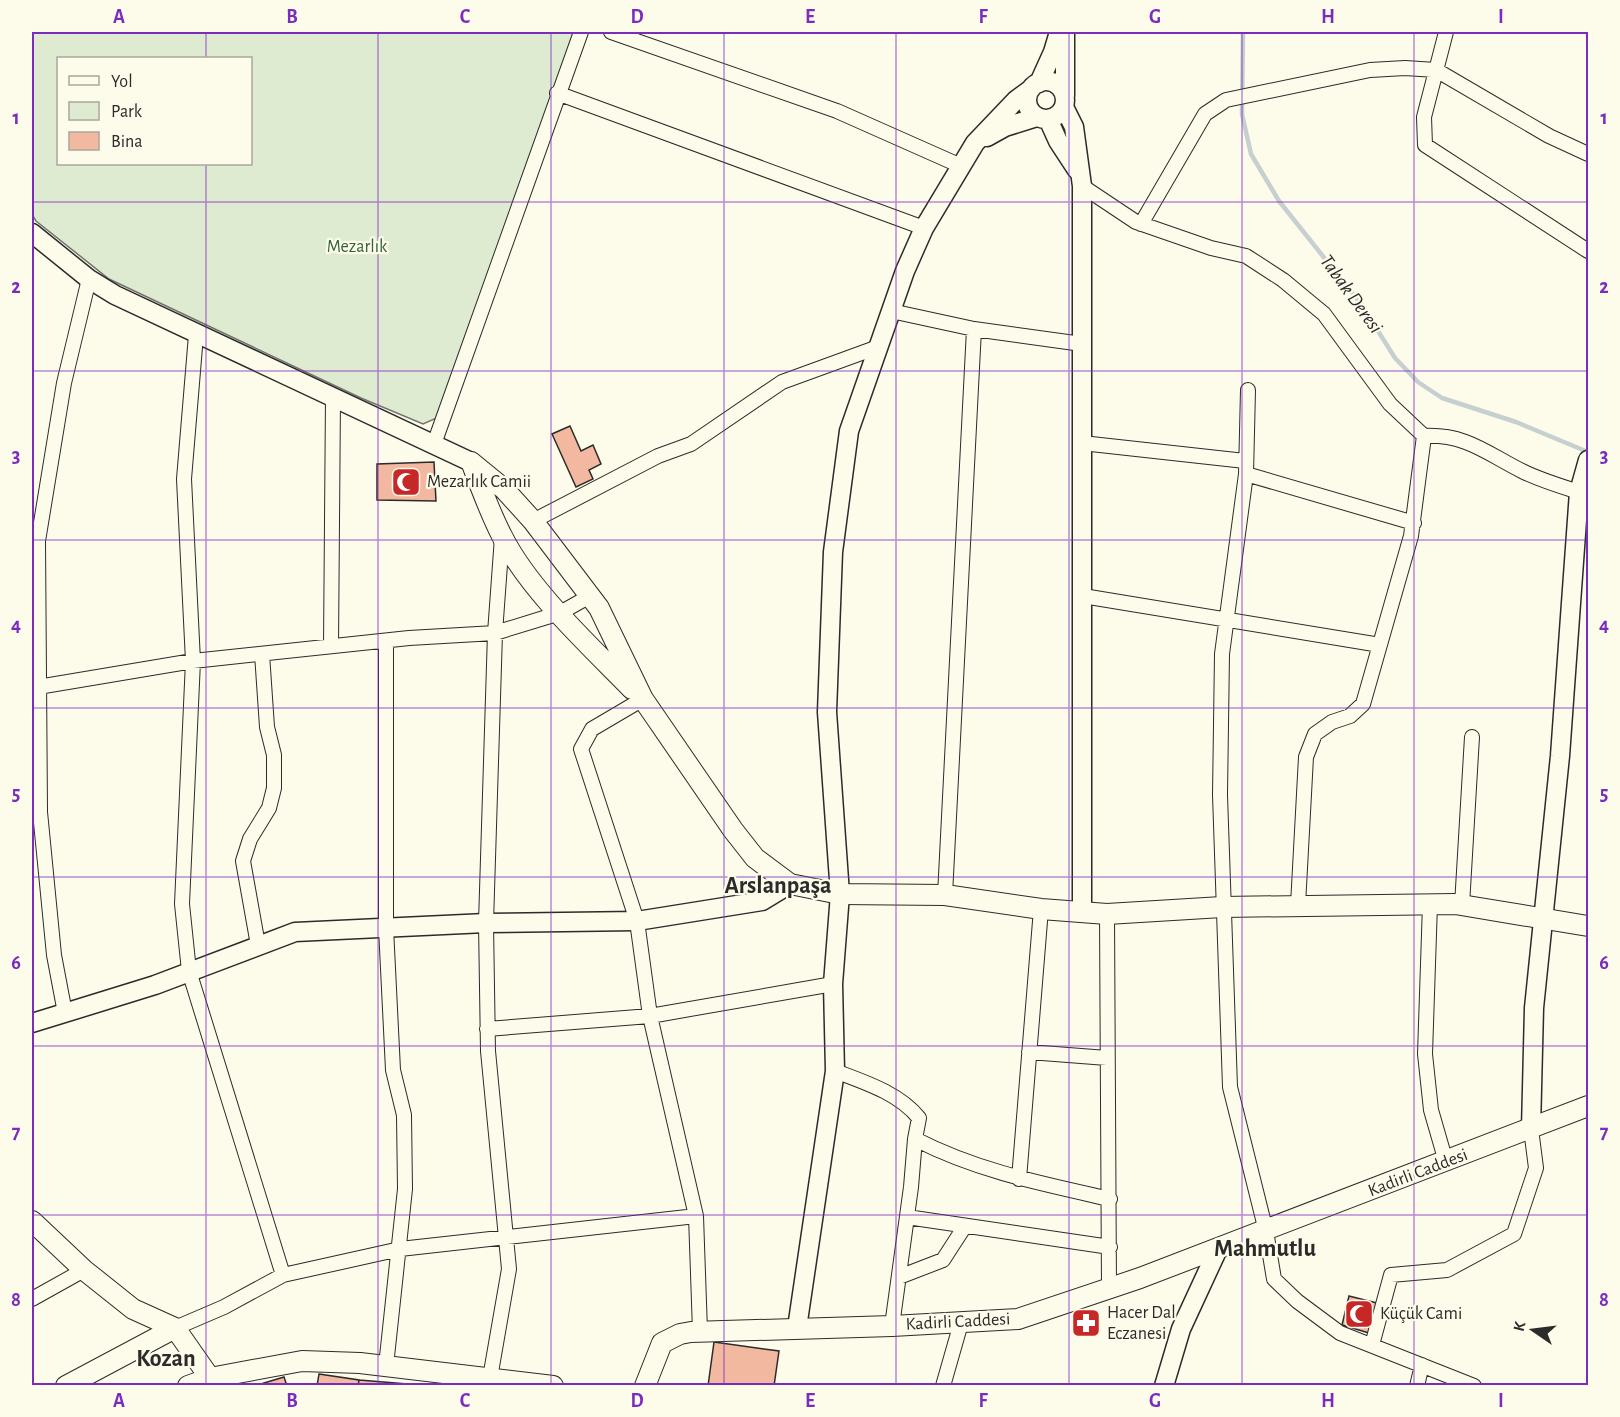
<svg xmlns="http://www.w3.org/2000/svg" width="1620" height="1417" font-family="'Alegreya Sans',sans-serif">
	<rect width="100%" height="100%" fill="#fdfbea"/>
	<!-- green -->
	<path fill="#deebd1" stroke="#74746e" stroke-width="1.5" fill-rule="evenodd" d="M32,32h543l-136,385 -16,7 -62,-26 -252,-119 -73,-58 -4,-7zM58,58h192v106h-192z"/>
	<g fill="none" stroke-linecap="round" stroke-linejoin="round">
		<!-- stream -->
		<path stroke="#c7d0d0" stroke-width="4.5" d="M1243,32l-1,82 9,40 28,47 82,103 34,54 23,24 24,16 74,24 72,30"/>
	</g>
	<!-- building -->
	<path fill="#f2b8a0" stroke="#2b2b2b" stroke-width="1.5" d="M570,426l11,25 12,-6 8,19 -12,6 4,9 -17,8 -24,-53z
		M434,462l2,39 -59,-1v-36z
		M1349,1296l28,7 -8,30 -27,-8z
		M714,1342l65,9 -5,35h-66z
		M319,1374l40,6 -1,6h-41z
		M284,1377l3,9h-33z
		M359,1380l73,6h-74z"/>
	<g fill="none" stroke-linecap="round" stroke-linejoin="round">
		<!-- minor casing -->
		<g stroke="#2b2b2b" stroke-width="16">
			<path id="minor" d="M611,32l226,79 124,55
				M1446,32l-22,85 1,28 163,106
				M557,93l367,135
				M1082,186l54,36 75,26 35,8 37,24 41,34 66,90 34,32c42,-2 62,17 98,35 18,9 38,15 57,21
				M1141,224l64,-110 21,-14 144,-30 35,-2 31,2 113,66 39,18
				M891,311l83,18 108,15
				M196,335l-12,144 9,182 -11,243 7,67 94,304
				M1248,390l-2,84 -24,180 -2,141 10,292 36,144 8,48 23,22 43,32 134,53
				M1082,443l163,18
				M434,444l147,-412
				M1246,474l168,49
				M533,521l125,-65 33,-12 91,-62 96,-35
				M1083,596l297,49
				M386,641v287l7,142 11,45 1,74 -19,177
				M331,646l2,-249
				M32,688l161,-27 216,-23 86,-5 65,-20 30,-17
				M643,699l-51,30 -11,20 56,172 13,95 46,200 4,115
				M945,895l29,-566
				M1430,904l-5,150 6,56 15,52
				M1298,905l8,-148 9,-23 17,-12 18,-6 13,-12 48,-168 13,-100
				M1462,905l10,-168
				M1107,914l2,375
				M258,945l-15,-84 7,-22 19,-31 5,-20v-33l-7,-28 -5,-73
				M65,1013l-11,-58 -14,-143 -2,-271 26,-158 25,-104
				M487,1029l163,-13 183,-32
				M1029,1052l78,6
				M835,1071c29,11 64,22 84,47l-4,21c62,32 128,45 195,60
				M1019,1179l22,-270
				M907,1217l203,30
				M899,1277l44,-17 22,-34
				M32,1299l52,-29
				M892,1326l19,-139 4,-48
				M175,1328l49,-21 59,-32 117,-26 296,-33
				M1372,1345l19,-70 56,-5 67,-36 22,-66 -5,-39
				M490,1378l19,-109 -21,-218 -2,-128 9,-290 7,-96
				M943,1386l18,-63
				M1417,1386l5,-21"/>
		</g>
		<!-- tertiary casing -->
		<g stroke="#2b2b2b" stroke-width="21">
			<path id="tertiary" d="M1027 100a19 19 0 1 1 38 0a19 19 0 1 1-38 0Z
				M1039,83l14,-31 6,-20
				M1065,96v-64
				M1064,107l10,20 8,59v725
				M1048,119l10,22 19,29
				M987,137l18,-10 32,-10
				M32,233l57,46 26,16 356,167
				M32,1023l123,-38 140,-53 191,-9 151,-2 125,-20 28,-17
				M1531,1129l3,-121 26,-252 19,-264 9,-32
				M797,1328l38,-257 -2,-87 7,-90 -13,-182 6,-160 16,-121 56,-160 19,-43 51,-85 41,-43 15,-11
				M1164,1386l17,-57 37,-80"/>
		</g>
		<!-- secondary casing -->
		<g stroke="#2b2b2b" stroke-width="22">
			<path id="secondary" d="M471,462l33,27 29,32 66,87 44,91 90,131 22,28 35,26 50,10 105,1 96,14 66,5 115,-7 233,-3 133,22
				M472,464c9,24 18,49 30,72 27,54 88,110 130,153
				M32,1221l52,49 49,39 42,19 35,50
				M66,1386l109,-58
				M188,1386l22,-8 92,-17 58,2 193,23
				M645,1386l17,-43 18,-9 11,-2 201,-6 126,-7 122,-41 448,-172"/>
		</g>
		<!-- minor -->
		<use href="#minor" stroke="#fdfbea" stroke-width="14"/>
		<!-- tertiary -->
		<use href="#tertiary" stroke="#fdfbea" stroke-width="18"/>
		<!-- secondary -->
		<use href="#secondary" stroke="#fdfbea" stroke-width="20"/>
	</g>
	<!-- grid -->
	<path fill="none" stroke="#7b2cbf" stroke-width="1.5" stroke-opacity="0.55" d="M206,32v26M378,32v1354M551,32v1354M724,32v1354M896,32v1354M1069,32v1354M1242,32v1354M1414,32v1354M206,164v1222M32,202h1556M32,371h1556M32,540h1556M32,708h1556M32,877h1556M32,1046h1556M32,1215h1556"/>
	<!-- icons -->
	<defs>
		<g id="mosque-square" transform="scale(1.5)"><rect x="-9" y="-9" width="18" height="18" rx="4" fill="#c62828" stroke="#fdfbea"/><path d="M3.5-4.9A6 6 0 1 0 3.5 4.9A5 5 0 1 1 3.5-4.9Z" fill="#fff"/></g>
		<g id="pharmacy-square" transform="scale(1.5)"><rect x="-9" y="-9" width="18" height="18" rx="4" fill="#c62828" stroke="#fdfbea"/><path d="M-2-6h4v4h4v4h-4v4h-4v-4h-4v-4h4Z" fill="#fff"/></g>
	</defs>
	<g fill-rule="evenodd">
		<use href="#mosque-square" x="406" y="482"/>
		<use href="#mosque-square" x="1359" y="1314"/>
		<use href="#pharmacy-square" x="1086" y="1323"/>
	</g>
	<g text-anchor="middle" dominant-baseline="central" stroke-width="4.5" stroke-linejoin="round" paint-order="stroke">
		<!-- park labels -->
		<g font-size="18" fill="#34623c" stroke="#fdfbea">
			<text x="357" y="247">Mezarlık</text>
		</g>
		<!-- poi labels -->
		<g font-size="18" fill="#2b2b2b" stroke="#fdfbea" text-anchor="start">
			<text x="427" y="482">Mezarlık Camii</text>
			<text x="1107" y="1313">Hacer Dal<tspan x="1107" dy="21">Eczanesi</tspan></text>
			<text x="1380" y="1314">Küçük Cami</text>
		</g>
		<!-- street labels -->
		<g font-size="18" fill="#2b2b2b" stroke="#fdfbea">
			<text transform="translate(1418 1173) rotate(-21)">Kadirli Caddesi</text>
			<text transform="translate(958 1322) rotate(-3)">Kadirli Caddesi</text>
		</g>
		<!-- water labels -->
		<g font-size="20" font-style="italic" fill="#2b2b2b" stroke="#fdfbea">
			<text transform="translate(1351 294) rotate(54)">Tabak Deresi</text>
		</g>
		<!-- district labels -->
		<g font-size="24" font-weight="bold" fill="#2b2b2b" stroke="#fdfbea">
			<text x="778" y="886">Arslanpaşa</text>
			<text x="1265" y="1249">Mahmutlu</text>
			<text x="166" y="1359">Kozan</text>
		</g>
	</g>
	<!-- border -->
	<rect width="1620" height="1417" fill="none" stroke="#fdfbea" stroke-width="66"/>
	<!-- legend -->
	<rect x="57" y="57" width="195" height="108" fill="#fdfbea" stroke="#a9a89e" stroke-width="1.5"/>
	<rect x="69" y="76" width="30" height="9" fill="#fdfbea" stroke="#a9a89e" stroke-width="1.5"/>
	<text x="111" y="87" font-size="18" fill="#2b2b2b">Yol</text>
	<rect x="69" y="102" width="30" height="18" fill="#deebd1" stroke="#a9a89e" stroke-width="1.5"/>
	<text x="111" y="117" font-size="18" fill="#2b2b2b">Park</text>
	<rect x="69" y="132" width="30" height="18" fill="#f2b8a0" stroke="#a9a89e" stroke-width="1.5"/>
	<text x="111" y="147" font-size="18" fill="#2b2b2b">Bina</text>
	<!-- north arrow -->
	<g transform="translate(1533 1330) rotate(284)" stroke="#fdfbea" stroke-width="4.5" paint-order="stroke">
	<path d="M0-4.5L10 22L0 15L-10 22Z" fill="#2b2b2b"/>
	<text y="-9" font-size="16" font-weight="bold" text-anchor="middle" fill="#2b2b2b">K</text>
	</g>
	<rect x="33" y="33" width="1554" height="1351" fill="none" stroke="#7b2cbf" stroke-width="2"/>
	<g font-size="20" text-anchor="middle" font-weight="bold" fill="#7b2cbf">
		<text x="119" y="23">A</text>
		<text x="292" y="23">B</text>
		<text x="465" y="23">C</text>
		<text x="637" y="23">D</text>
		<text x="810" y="23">E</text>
		<text x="983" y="23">F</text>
		<text x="1155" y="23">G</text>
		<text x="1328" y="23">H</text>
		<text x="1501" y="23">I</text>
		<text x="16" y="124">1</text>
		<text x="1604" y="124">1</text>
		<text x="16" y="293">2</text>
		<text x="1604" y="293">2</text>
		<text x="16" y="462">3</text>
		<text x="1604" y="462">3</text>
		<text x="16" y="631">4</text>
		<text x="1604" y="631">4</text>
		<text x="16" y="800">5</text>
		<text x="1604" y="800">5</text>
		<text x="16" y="969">6</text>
		<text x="1604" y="969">6</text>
		<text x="16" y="1138">7</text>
		<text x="1604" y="1138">7</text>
		<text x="16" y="1306">8</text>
		<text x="1604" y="1306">8</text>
		<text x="119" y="1407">A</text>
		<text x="292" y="1407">B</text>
		<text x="465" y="1407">C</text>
		<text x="637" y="1407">D</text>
		<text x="810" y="1407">E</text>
		<text x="983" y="1407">F</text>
		<text x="1155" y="1407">G</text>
		<text x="1328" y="1407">H</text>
		<text x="1501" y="1407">I</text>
	</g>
</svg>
